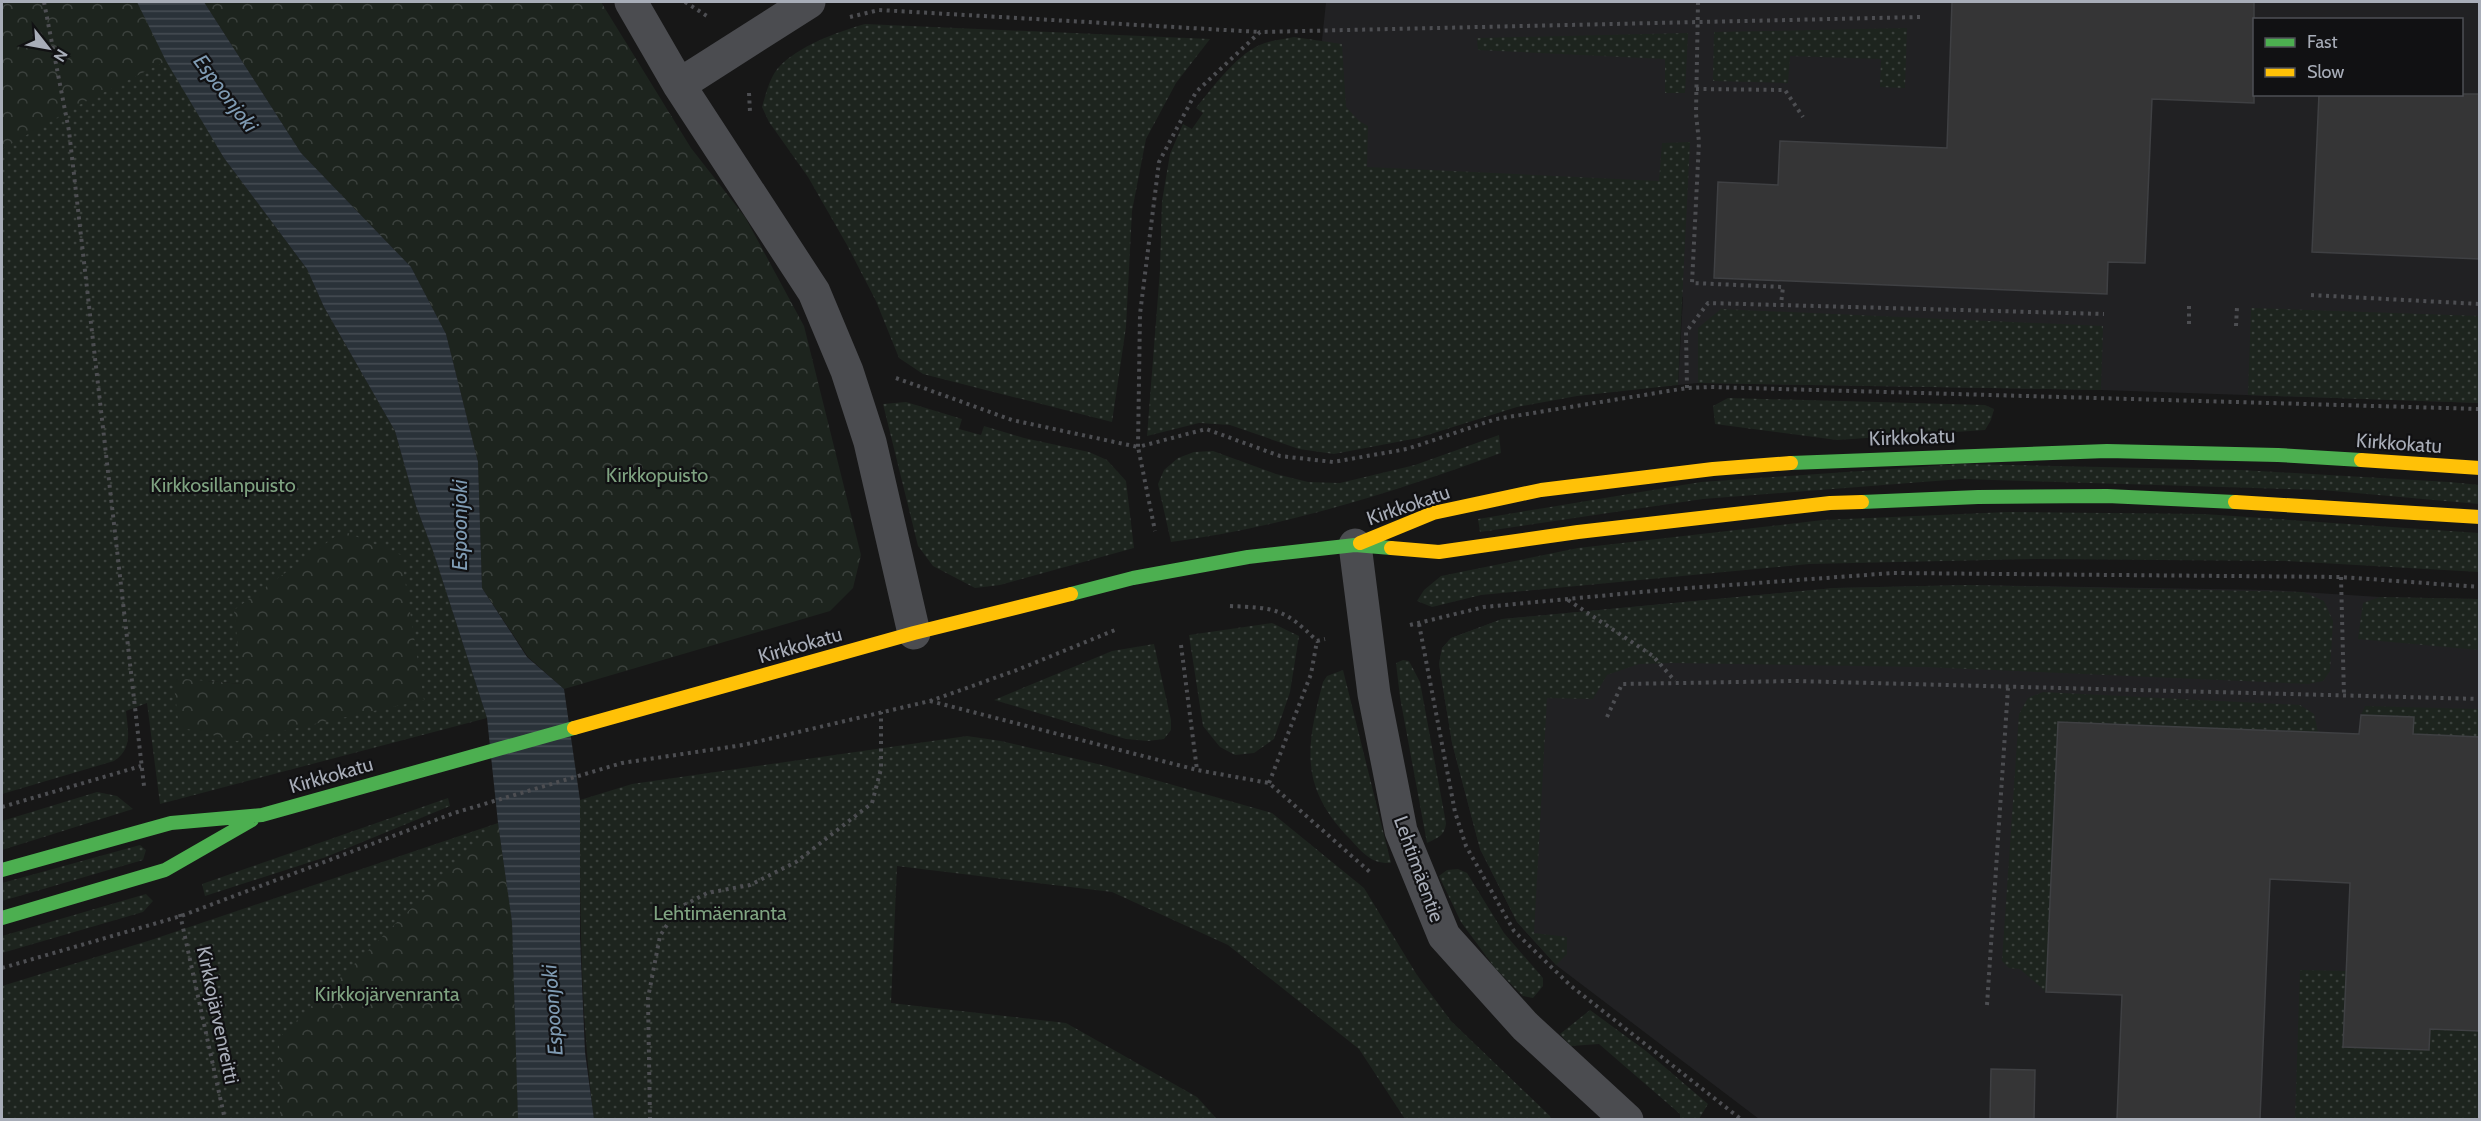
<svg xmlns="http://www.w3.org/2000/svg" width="2481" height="1121" font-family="Cabin,sans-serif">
	<defs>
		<pattern id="grass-dots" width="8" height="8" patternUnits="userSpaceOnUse" patternTransform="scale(1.5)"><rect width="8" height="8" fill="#1d241e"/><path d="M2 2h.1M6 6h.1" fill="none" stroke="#3b413d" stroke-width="1.8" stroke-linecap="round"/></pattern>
		<pattern id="forest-crowns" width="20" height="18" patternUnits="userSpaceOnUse" patternTransform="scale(1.5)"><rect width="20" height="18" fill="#1d241e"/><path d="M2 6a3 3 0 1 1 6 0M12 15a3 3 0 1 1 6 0" fill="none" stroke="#3b413d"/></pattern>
		<pattern id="water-rules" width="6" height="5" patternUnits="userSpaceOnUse" patternTransform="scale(1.5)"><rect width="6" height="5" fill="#2a3239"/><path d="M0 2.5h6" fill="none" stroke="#464d54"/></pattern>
	</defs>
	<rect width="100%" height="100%" fill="#171717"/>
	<!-- built -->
	<path fill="#212123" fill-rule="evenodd" d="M1326,2h1153v401l-378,-13 -403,-7 -20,2 5,-88 -336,-64 -25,-193zM2254,20h208v74h-208z
		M1968,585l303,5 109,7 99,2v520h-720l-203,-154 -39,-43 -37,-73 -28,-106 -13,-79 3,-16 9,-10 51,-19 332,-31z"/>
	<!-- grass -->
	<path fill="url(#grass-dots)" fill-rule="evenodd" d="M2,2h135l87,156 83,111 17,38 71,124 21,75 17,45 54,167 -327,86 -13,-101 -21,8c2,20 7,38 -12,50l-112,33zM208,681l34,3 -67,9z
		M865,24l345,15 -34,44 -30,56 -14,72 -6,116 -14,95 -189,-48 -24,-16 -23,-57 -29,-56 -39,-68 -39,-55 -7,-15c4,-13 7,-28 16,-39 20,-22 59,-36 87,-44z
		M1907,28l-2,60 -25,-1 1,-28 -91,-3 -2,27 -75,-2 1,-49z
		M1688,33l-3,60h-20v-34l-187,-9 -1,-12z
		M1294,37l48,7 4,63 13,14 9,5 -1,41 292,14 3,-38 28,-1 -12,243 -101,11 -60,11 -99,31 -84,16 -35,-5 -69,-24 -31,-2 -52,13 13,-166 2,-69 8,-47 13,-30 9,5 11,-16 -7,-5c16,-20 44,-58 69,-65 9,-3 19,-4 29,-6z
		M2251,308l228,8v87l-231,-8z
		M1721,309l382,17 -2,64 -403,-7v-55z
		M1728,398l257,7 9,4 -3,11 -6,10 -148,10 -122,-16 -2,-18z
		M906,402l56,17 -3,10 22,6 3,-9 40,12 65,14 18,8 19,21 8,67 -134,37 -25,3 -42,-22 -15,-20 -35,-142z
		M1499,435l2,18c-107,39 -217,74 -330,89l-13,-58 6,-14 14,-12 16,-6 19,-1 63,23 32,8 32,1 75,-18z
		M1961,464l280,6 208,12 31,3 -1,19 -157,-14 -361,-11 -258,20 -223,33 -2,-13 223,-37z
		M2008,512l196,2 275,19v39l-194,-11 -248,-2 -228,5 -328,31 -49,12 -15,-6 7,-11 17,-14 137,-28 245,-28z
		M1968,585l335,7 21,9 9,20 -3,50 -7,10 -15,3 -384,-17 -251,-4 -34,1 -32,11 -14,24 -46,-1 -13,235 33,4v17l-11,11 -39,-43 -37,-73 -28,-106 -13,-79 3,-16 9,-10 51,-19 332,-31z
		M2380,597l99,2v51l-121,-11 5,-36z
		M1272,623l27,13 -9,56 -16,47 -20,14 -19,2 -15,-8 -17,-21 -14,-91z
		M1154,644l17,76v10l-7,9 -16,2 -22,-2 -132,-39 118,-49z
		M1403,660l6,1 11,21 26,141c-1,13 -9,15 -19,20l-27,-146 -4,-34z
		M1343,670l48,193c-20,1 -28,-10 -41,-24 -51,-52 -44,-92 -27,-157l4,-6z
		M2043,692l257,13 14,9 4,18 -259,-10 -13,270 -26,-23 -11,-1 -7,-7 17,-247 9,-16z
		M2365,706l114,3v28l-66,-3 1,-17 -53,-2z
		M967,736l34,5 105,25 166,47 92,75 53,87 34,46 99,95 1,3h-146l-46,-70 -131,-104 -116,-53 -215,-26 -6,137 175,20 131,74 20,22h-623c-14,-106 -14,-212 -14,-319l52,-16z
		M97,792l20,4 16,13 -131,41v-29z
		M448,798l2,8 -124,51 -121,39 -3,-12z
		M498,823l14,99 6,197h-516v-133l149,-46z
		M140,845l6,5 -3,10 -141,41v-18z
		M1458,869l9,4 37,60 39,45v8l-10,12 -10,-2 -28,-28 -34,-46 -22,-46 8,-6z
		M146,894l7,7 -10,11 -141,41v-17z
		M2300,970l46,1 -3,76 86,3 1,-21 49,2v88l-184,1z
		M1590,1010l56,41 62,53 -9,15h-19v-5l-81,-70 -28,2 -11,-12z"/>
	<!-- forest -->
	<path fill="url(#forest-crowns)" d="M2,2h135l29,59 -85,43 -79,45z
		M204,2h397l90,146 54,69 59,109 57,229 -8,33 -23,23 -266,78 -36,-32 -46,-69 -4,-126 -32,-128 -35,-67 -110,-114z
		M343,531l58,24 23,145 -187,41 -58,-14 -6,-49 69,6 -8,-74z
		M498,823l14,99 6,197h-238l-1,-81z"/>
	<!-- water -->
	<path fill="url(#water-rules)" d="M137,2h67l97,151 110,114 35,67 32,128 4,126 45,69 37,32 16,111v138l5,114 9,67h-76l-6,-197 -14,-99 -11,-105 -54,-167 -17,-45 -21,-75 -71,-124 -17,-38 -83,-111 -58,-97z"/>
	<!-- building -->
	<path fill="#353536" stroke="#3f4043" stroke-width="1.5" d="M1952,2h302v101l-102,-4 -7,164 -37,-1 -1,32 -393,-16 4,-96 60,3 2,-44 167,7z
		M2319,94h161v165l-168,-7z
		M2361,715l53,2 -1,17 67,3v294l-50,-2 -1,21 -86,-3 7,-164 -80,-4 -10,240h-143l5,-124 -76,-3 12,-270 301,12z
		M1991,1069l44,1 -1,49h-44z"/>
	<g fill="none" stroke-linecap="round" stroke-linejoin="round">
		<!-- path -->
		<path stroke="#4d4e52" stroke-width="4" stroke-dasharray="3 4.5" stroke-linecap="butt" d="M44,2l25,129 75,655
			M685,2l22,14
			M1698,2l-2,112 3,28 -7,141 91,4 -2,17
			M850,17l29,-7 381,22
			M1920,17l-660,15 -64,60 -37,70 -19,152 -2,133 68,-18 74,27 53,6 74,-13 89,-30 191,-31 24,-1 769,22
			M1696,89l89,1 18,27
			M749,93l1,19
			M2311,295l169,9
			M2189,324v-19
			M2236,326l1,-19
			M896,378l116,42 126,27 17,84
			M1687,388l-1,-56 22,-29 396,11
			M2341,577l3,119
			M1568,600l85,56 22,25
			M1230,606c45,2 54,2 87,35l8,-2
			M1419,624l36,188 11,34 48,85 57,55 171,134
			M1410,625l74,-18 178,-17 231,-17 448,4 139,10
			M1181,645l16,125 72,13 102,90
			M930,701l267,69
			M1607,717l15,-33 173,-3 685,18
			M1269,783l42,-109 6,-33
			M2,807l139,-41
			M180,914l45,206
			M2,968l179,-52 273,-103 168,-50 121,-18 187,-44 87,-31 98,-40
			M1987,1005l21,-317
			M650,1120l-2,-122 12,-62 17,-27 30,-16 43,-8 46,-23 76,-59 9,-34v-57"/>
		<!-- street -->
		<path stroke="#4b4c50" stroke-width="33" d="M631,2l48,83 135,207 33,79 23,71 44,191
			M679,85l130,-83
			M1355,545l19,149 27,137 43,105 81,90 102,94"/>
		<!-- fast -->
		<path stroke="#4caf50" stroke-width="14" d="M1791,463l316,-12 171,4 83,5
			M1862,502l116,-5 129,-1 128,6
			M1071,594l62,-16 115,-21 107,-12 36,3
			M2,870l169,-47 91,-8 312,-87
			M2,918l163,-48 87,-50"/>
		<!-- slow -->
		<path stroke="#ffc107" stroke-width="14" d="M2361,460l119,8
			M2235,502l245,15
			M1360,543l73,-30 108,-23 172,-21 78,-6
			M1391,548l48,4 139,-20 252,-29 32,-1
			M574,728l340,-95 157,-39"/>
	</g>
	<g text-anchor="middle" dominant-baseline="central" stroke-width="4.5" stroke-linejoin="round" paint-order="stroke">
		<!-- street labels -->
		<g font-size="20" fill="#a8adb8" stroke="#111113">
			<text transform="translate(1912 437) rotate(-2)">Kirkkokatu</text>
			<text transform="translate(2399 443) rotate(4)">Kirkkokatu</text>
			<text transform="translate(1408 505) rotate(-19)">Kirkkokatu</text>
			<text transform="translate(800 645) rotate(-16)">Kirkkokatu</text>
			<text transform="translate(331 775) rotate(-16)">Kirkkokatu</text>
			<text transform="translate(1419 869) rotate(70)">Lehtimäentie</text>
			<text transform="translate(218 1015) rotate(78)">Kirkkojärvenreitti</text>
		</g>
		<!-- park labels -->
		<g font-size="20" fill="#7fa381" stroke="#111113">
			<text x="657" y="475">Kirkkopuisto</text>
			<text x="223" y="485">Kirkkosillanpuisto</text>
			<text x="720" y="913">Lehtimäenranta</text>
			<text x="387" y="994">Kirkkojärvenranta</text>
		</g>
		<!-- water labels -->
		<g font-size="21" font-style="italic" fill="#7f9bb3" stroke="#111113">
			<text transform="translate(226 93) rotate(53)">Espoonjoki</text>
			<text transform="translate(459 525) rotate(-90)">Espoonjoki</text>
			<text transform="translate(552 1010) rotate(-94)">Espoonjoki</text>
		</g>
	</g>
	<!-- border -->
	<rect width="2481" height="1121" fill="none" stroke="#a8adb8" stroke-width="6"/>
	<!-- legend -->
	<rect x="2253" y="18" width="210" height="78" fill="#111113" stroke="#4d4f55" stroke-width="1.5"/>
	<rect x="2265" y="38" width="30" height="9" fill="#4caf50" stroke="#4d4f55" stroke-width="1.5"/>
	<text x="2307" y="48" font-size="18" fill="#a8adb8">Fast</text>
	<rect x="2265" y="68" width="30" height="9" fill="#ffc107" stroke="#4d4f55" stroke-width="1.5"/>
	<text x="2307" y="78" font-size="18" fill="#a8adb8">Slow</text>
	<!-- north arrow -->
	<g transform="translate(48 48) rotate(121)" stroke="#111113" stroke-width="4.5" paint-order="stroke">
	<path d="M0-4.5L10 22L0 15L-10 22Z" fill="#a8adb8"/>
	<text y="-9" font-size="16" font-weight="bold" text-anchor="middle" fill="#a8adb8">N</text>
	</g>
</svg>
